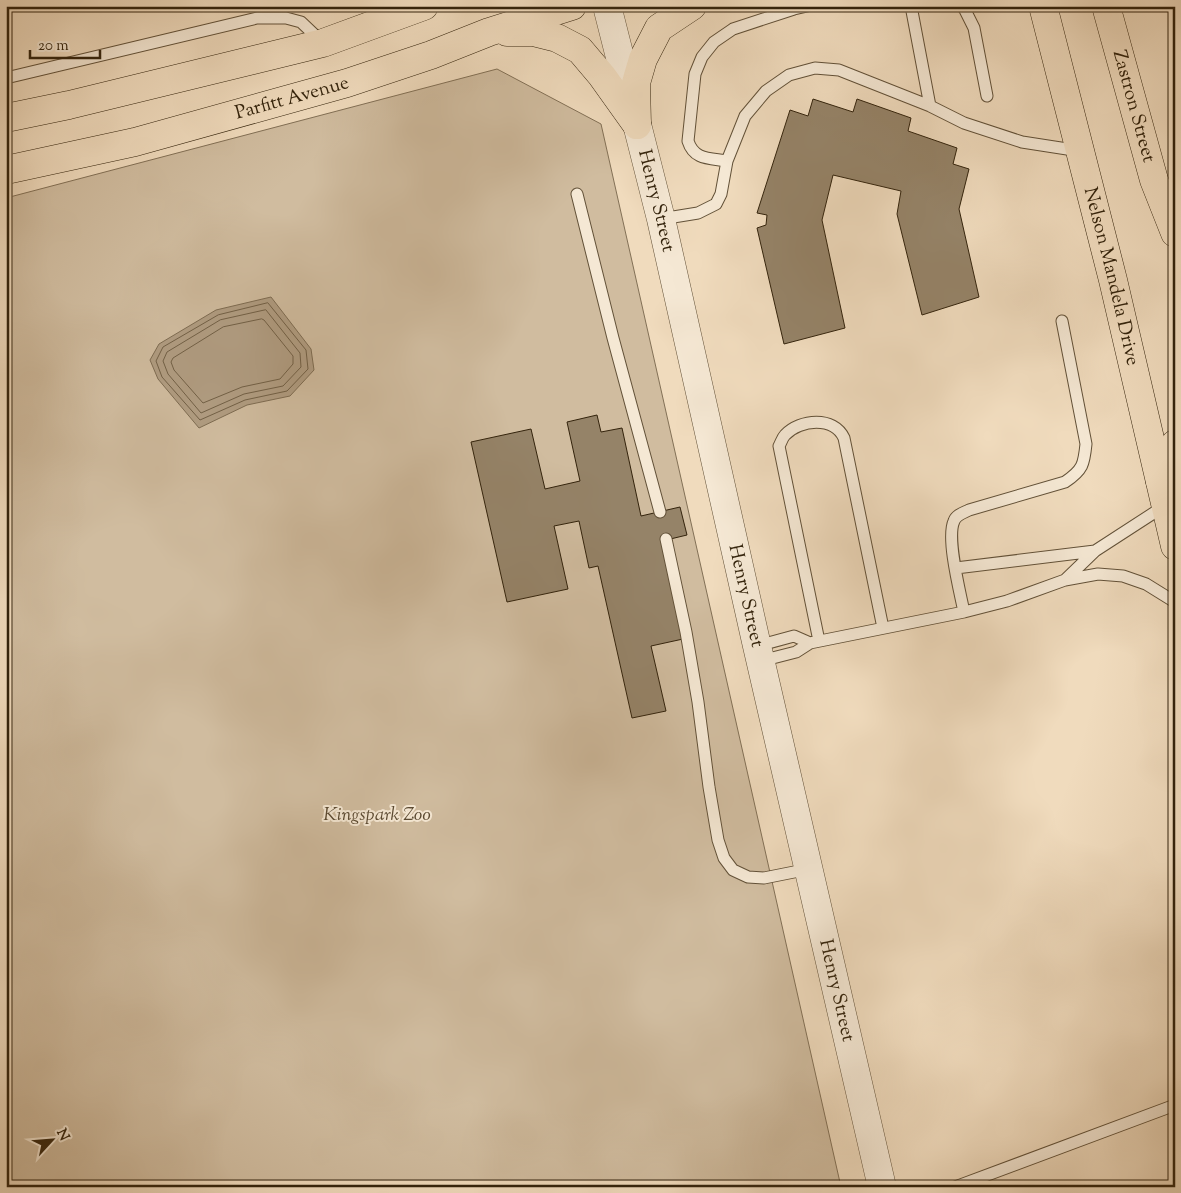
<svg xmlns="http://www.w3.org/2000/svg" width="1181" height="1193" font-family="'Sorts Mill Goudy',serif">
	<rect width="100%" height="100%" fill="#f0dbbd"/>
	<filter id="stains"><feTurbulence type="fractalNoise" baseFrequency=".004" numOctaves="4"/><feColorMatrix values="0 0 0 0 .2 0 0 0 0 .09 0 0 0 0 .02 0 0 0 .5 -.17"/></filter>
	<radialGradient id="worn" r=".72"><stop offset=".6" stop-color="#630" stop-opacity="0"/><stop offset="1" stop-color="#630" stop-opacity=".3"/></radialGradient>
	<!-- green -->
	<path fill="#d0bc9f" stroke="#827056" d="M497,69l104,55 240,1063h-835v-989z"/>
	<!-- water -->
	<path fill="#b09c81" stroke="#7e6c52" d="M271,297l40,52 3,21 -24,26 -43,9 -48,23 -41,-49 -8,-19 9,-16 57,-34z"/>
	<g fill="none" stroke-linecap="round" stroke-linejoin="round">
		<!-- shore -->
		<path stroke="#726046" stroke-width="1" d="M268,303l38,47 2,19 -21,22 -42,9 -45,20 -38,-43 -6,-16 7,-14 55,-32z
			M266,310l34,43 1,14 -18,19 -39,8 -43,19 -33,-39 -5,-13 4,-9 53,-32z
			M262,319l2,1 29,36v8l-13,15 -38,8 -39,16 -29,-33 -3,-8 2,-4 50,-31z"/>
	</g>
	<!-- building -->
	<path fill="#958368" stroke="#33230c" d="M813,99l40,13 4,-13 54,19 -3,13 49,17 -4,16 16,5 -10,40 20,88 -57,18 -25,-101 4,-23 -68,-16 -11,45 23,108 -61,16 -27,-116 9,-3 1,-10 -10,-2 33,-103 18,6z
		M597,415l4,17 21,-4 19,88 39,-9 7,28 -25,6 21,98 -32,7 15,65 -34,7 -34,-152 -9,2 -10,-47 -25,5 14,63 -61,13 -36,-160 60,-13 14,60 35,-8 -13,-59z"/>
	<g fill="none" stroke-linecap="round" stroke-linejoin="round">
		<!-- service casing -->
		<g stroke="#625138" stroke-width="13">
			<path id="service" d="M911,6l19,100
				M961,6l3,2 10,20 13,68
				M6,78l251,-60h29l15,4 20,19
				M727,161c-18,-3 -33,-1 -39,-20l7,-67 7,-17 12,-15 19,-13 61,-20 13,-3
				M577,194l36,144 47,174
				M661,219l37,-6 18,-9 5,-10 6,-33 18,-45 21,-25 23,-16 26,-7 24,2 91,36 34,17 58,19 58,9
				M666,539l20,93 12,70 11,85 9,53 6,18 9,12 15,7 16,1 45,-9
				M956,568l139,-17
				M1065,580l30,-29 71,-46
				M964,612c-4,-20 -18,-74 -10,-91 2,-6 9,-8 15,-11l96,-28c18,-12 19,-18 21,-38l-24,-123
				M819,641l-40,-195c2,-3 3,-8 6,-11 15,-16 49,-19 59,3l39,190
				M757,646l37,-10 16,7
				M761,661l35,-9 14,-9 154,-31 43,-11 58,-21 33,-6 25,2 23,8 29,18
				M955,1187l220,-82"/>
		</g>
		<!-- tertiary casing -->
		<g stroke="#625138" stroke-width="29">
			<g id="tertiary">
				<path id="s1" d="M607,6l54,213 96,427 125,541"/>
			</g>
		</g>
		<!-- trunk casing -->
		<g stroke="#33230c" stroke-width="29">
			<g id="trunk">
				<path id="s2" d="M1043,6l70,274 62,266"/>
				<path id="s3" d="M1106,6l48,174 21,53"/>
				<path d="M507,32h26l24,6 23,12 22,26 35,49"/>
				<path d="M6,118l63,-13 254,-62 101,-37"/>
				<path d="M637,125l-1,-42 7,-24 16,-31 33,-22"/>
				<path id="s4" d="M6,170l129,-28 212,-59 84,-28 58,-23 83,-26"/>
				<path d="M1160,481l9,-28 6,-9"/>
			</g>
		</g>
		<!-- service -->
		<use href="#service" stroke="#f5e8d4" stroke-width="11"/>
		<!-- tertiary -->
		<use href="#tertiary" stroke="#f5e8d4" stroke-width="28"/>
		<!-- trunk -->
		<use href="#trunk" stroke="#f0dbbd" stroke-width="28"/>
	</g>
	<g text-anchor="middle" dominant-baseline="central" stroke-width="4" stroke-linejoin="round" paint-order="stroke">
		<!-- street labels -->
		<g font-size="19" fill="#33230c" stroke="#f5e8d4">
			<text stroke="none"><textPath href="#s4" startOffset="295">Parfitt Avenue</textPath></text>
			<text stroke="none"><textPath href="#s3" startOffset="104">Zastron Street</textPath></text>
			<text stroke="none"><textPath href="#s1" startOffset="201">Henry Street</textPath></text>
			<text stroke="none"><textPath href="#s2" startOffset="279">Nelson Mandela Drive</textPath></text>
			<text stroke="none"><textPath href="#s1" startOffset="606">Henry Street</textPath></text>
			<text stroke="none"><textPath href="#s1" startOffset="1011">Henry Street</textPath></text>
		</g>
		<!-- park labels -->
		<g font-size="19" font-style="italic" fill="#5a4931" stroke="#f5e8d4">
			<text x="377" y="815">Kingspark Zoo</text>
		</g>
	</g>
	<!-- margin -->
	<rect width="1181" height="1193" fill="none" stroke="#f0dbbd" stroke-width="25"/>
	<rect x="8" y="8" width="1166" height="1178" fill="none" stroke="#33230c" stroke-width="2.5"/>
	<rect x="12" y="12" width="1156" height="1168" fill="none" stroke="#33230c"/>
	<!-- north arrow -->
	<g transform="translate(52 1140) rotate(64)" stroke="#f5e8d4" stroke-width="4" paint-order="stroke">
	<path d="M0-4L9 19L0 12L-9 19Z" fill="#33230c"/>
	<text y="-8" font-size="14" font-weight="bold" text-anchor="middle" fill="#33230c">N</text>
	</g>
	<!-- scale -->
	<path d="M30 50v8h70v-8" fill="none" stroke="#33230c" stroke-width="2.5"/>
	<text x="38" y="50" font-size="15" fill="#33230c" stroke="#f5e8d4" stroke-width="4" paint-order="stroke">20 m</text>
	<rect width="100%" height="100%" filter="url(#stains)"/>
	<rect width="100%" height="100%" fill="url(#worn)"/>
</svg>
